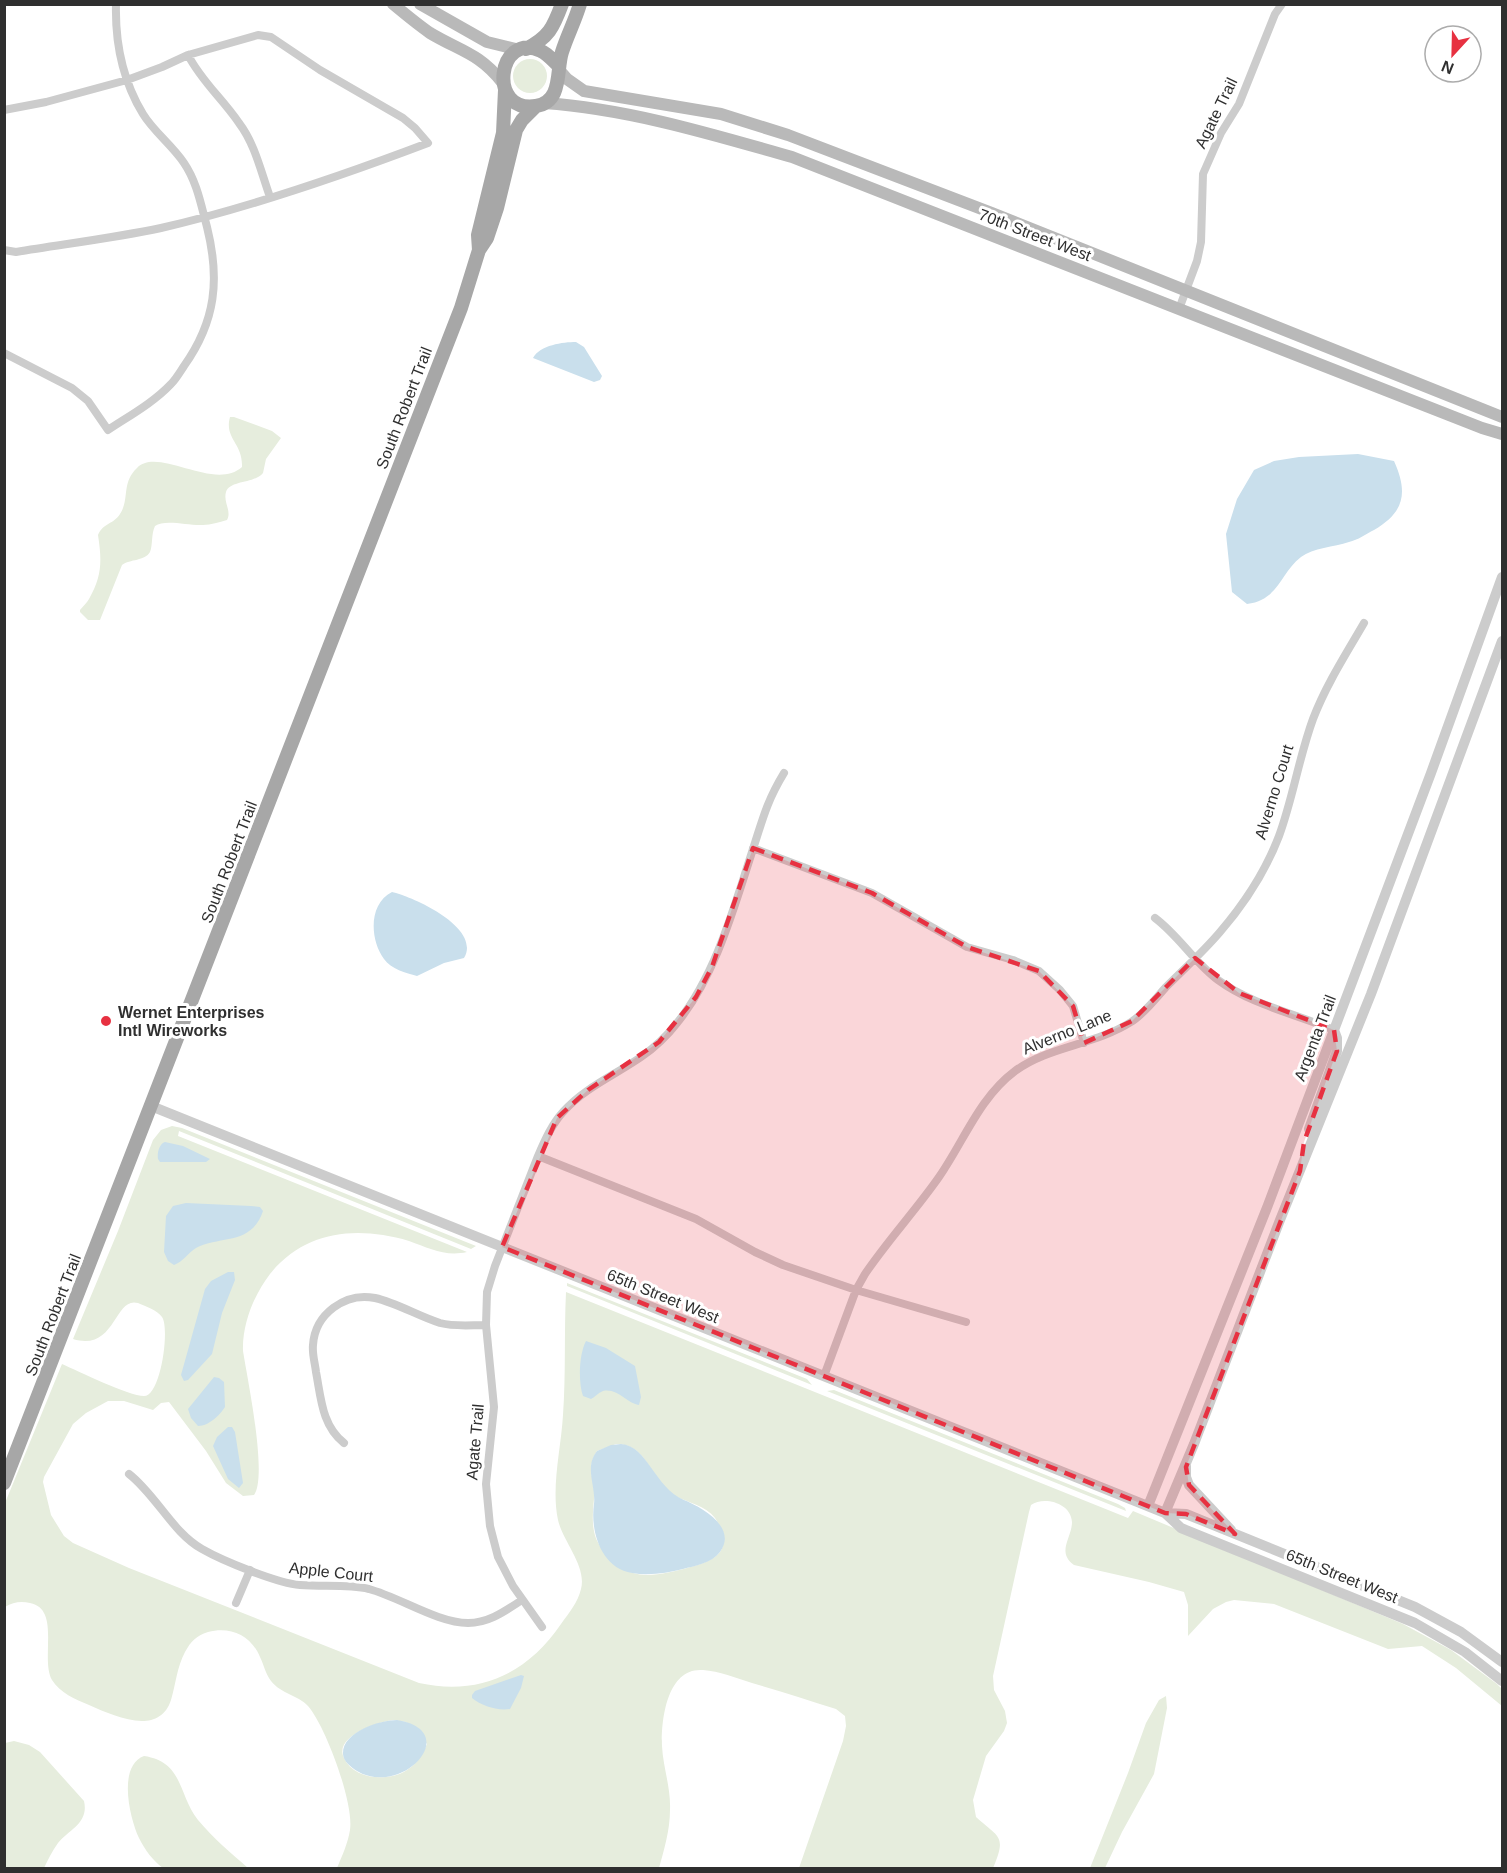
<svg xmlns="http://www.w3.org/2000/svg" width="1507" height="1873" font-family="Helvetica,sans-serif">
	<rect width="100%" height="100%" fill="#fff"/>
	<!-- green -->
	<path fill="#e6eddd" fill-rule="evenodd" d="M513 76a17 17 0 1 1 34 0a17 17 0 1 1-34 0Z
		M230,417h4l38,14 9,7 -15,21 -3,14c-9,11 -33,7 -37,19 -3,10 6,19 1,28 -8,2 -16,5 -24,5 -14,1 -38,-6 -48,1 -4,8 -2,19 -5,26 -5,9 -20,7 -28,13l-22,55h-12l-8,-8v-2c3,-4 7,-7 9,-11 13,-23 13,-38 9,-64 5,-12 16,-11 22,-21 10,-15 1,-31 17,-46 21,-22 77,24 105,-1 1,-24 -18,-28 -12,-50z
		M172,1126l10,2 294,118 -5,3 -292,-118 -1,5 289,116c-22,5 -38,-4 -58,-11 -52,-15 -103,-11 -139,33 -16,21 -28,50 -27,77 4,26 25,125 11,144l-11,1 -17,-13 -20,-32 -37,-49 -8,1 -8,7 -29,-9h-16l-22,12 -13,11 -29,53 -1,5 8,33 13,21 9,7 56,25 290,115c60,13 108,-9 142,-59 8,-11 17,-22 20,-35 6,-23 -18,-47 -23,-69 -7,-33 3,-71 5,-105 3,-41 1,-82 3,-123l562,226 5,-7 270,113 48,26 46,34 5,5v17l-46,-38 -34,-22 -34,3 -114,-45 -40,-4 -8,2 -13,7 -25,27v-31l-4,-13 -35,-10 -75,-17c-18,-13 -2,-27 -2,-43 -1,-19 -28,-26 -41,-17l-2,7 -36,164 1,14 11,21 2,12 -3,8 -18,25 -13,44 3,17c23,21 31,18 17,51h-194l44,-127 3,-15 -1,-10 -9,-7c-28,-9 -56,-18 -84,-26 -16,-5 -33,-12 -49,-13 -36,-3 -42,50 -41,76 1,21 9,42 8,64 0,20 -6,40 -11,58h-322c5,-12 11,-25 13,-38 4,-27 -24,-103 -42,-124 -10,-11 -27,-12 -37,-25 -6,-8 -7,-16 -11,-24 -9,-22 -30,-31 -52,-25 -12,4 -17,9 -23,20 -8,15 -9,31 -14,48 -12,37 -57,16 -82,5 -14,-6 -29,-12 -37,-25 -12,-21 9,-71 -22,-77 -9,-2 -17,-1 -25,4v-104l57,-139c16,7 67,32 82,32 17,0 26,-68 18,-79 -5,-7 -17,-11 -24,-14 -24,-7 -22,49 -65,36l45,-108 35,-91 8,-10zM616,1444c32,-1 35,39 59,52 12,6 31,10 40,22 6,9 12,24 5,34 -7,9 -22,13 -33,16 -15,4 -38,10 -54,5 -5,-1 -11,-7 -15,-10 -26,-18 -27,-34 -24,-64 2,-18 -9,-30 3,-48zM394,1720l12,2 21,22c-5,11 -10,20 -20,26 -18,12 -53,10 -63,-12 -11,-22 36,-37 50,-38z
		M567,1283l240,96 5,6 -245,-99z
		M834,1390l284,114 7,4 1,3 -299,-120z
		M1166,1696l1,12 -13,66 -32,58 -17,36h-15l38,-95 18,-50 13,-23z
		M14,1741l15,4 11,7 44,49c5,22 -14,28 -26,42 -6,8 -10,17 -14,25h-39v-125z
		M144,1756c40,6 34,39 54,64 15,18 33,33 50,48h-85c-10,-7 -18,-18 -24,-30 -9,-19 -22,-72 5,-82z"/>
	<!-- water -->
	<path fill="#c9dfec" d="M576,342l8,5 18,29 -2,4 -6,2 -61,-24c7,-13 30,-16 43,-16z
		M1358,454l36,7c14,31 11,51 -20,69 -8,4 -16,10 -25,12 -15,5 -36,6 -48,15 -21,16 -22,43 -54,47l-15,-12 -6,-58 11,-35 17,-29 20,-9 25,-4z
		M392,892c22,5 90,36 72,66l-20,5 -27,13c-11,-3 -26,-7 -33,-17 -14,-19 -16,-55 8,-67z
		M165,1142l18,4 27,13 -4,3h-46l-2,-3c-1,-6 1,-15 7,-17z
		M186,1203l65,3 9,1 3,4c-12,35 -41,24 -67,37 -8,5 -13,14 -22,17l-6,-4 -4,-9 2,-36 7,-10z
		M228,1272h6l1,8 -13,33 -10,41 -24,26 -4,1 -3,-6 24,-86 6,-8z
		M586,1341l20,7 29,18 6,31 -2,8c-13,-2 -21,-17 -36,-14 -5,2 -8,6 -12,8l-8,-3c-5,-14 -4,-42 3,-55z
		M214,1377l5,1 5,4 1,25c-5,8 -16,19 -27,19l-7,-8 -3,-9z
		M228,1427h4l3,5 8,51 -4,5 -11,-9 -15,-33 4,-9z
		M621,1444c27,2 33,43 63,56 17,7 54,27 36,52 -8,11 -26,14 -37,17 -16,4 -34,7 -51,4 -31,-5 -42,-42 -38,-69 2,-18 -10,-37 3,-53l14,-6z
		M521,1675l3,1 -3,12 -11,21c-13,2 -28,-3 -38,-11v-3l3,-4z
		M397,1720c67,11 5,78 -40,51 -6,-4 -14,-10 -14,-17 -1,-22 37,-34 54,-34z"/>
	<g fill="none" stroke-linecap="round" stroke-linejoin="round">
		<!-- minor -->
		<path stroke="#ccc" stroke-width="8" d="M188,55c14,27 34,43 51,68 16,21 22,49 31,74
			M4,110l42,-8 81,-22 35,-13 26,-12 70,-20 13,2 49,33 83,48 12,10 13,15c-87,33 -176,64 -267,85 -47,10 -97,16 -145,24l-12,-2
			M1179,309l18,-48 4,-19 2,-68 18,-41 18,-29 36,-90 7,-10
			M4,353l68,35 16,13 20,29c21,-14 45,-27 63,-46 5,-5 9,-12 13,-18 32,-45 36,-87 23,-139 -6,-22 -10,-45 -23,-64 -12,-18 -30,-31 -41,-49 -20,-33 -28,-71 -27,-110
			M784,773c-17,28 -21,45 -31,76 -19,58 -37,126 -76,174 -10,13 -23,25 -36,34 -26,18 -57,31 -78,55 -11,12 -18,28 -25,44l158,63 59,33 28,13 73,25 110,32
			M753,848l119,45 95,54 46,13 26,11 21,19 13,16 11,37
			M1155,918c24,18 39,44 63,62 34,25 78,34 116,50
			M538,1156l-43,110 -8,26 -1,33 8,82 -8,77 4,42 8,31 15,29 29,41
			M824,1376l32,-86 9,-16c23,-34 51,-64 74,-97 25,-36 40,-79 76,-106 34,-25 80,-26 116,-49 13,-8 25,-24 35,-35 18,-18 38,-36 54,-55 24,-28 46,-62 59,-96 14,-38 20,-79 34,-117 13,-34 33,-65 51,-96
			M344,1443c-22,-17 -23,-45 -28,-71 -1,-9 -4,-18 -3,-27 2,-31 32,-53 62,-47 22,5 43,18 65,25 15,4 30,2 46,2
			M129,1474c27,21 44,59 73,75 21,12 75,34 98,36 23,2 47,-1 69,4 30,8 69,34 99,34 21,0 37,-12 54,-23
			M236,1603l14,-33"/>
		<!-- tertiary -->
		<path stroke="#ccc" stroke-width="10" d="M151,1106l1014,407 21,1 229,93 46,25 41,30
			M1309,1129l28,-78v-13l-3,-8
			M1186,1466v11l3,8 42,45
			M1148,1506l120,-301 163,-432 71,-196
			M1165,1513l29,-69 86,-224 91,-226 131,-353
			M1165,1513l16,15 234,95 50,29 37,29"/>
		<!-- secondary -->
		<path stroke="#b9b9b9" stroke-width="12" d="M393,4c12,10 24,20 37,29 30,18 49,20 72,49
			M420,4l67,38 33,8
			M560,71l7,8 17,12 137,23 67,21 204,78 510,204
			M544,103c85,6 167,31 248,54l690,271 20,6"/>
		<!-- primary -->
		<path stroke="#a7a7a7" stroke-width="14" d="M526,49c23,-12 27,-21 36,-45
			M559,66c-6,-5 -11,-12 -18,-15 -44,-21 -54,63 -5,55 27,-4 20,-36 26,-54 5,-16 13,-31 18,-48
			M479,250l-1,-15 25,-102 2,-43
			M4,1483l457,-1175 18,-58 8,-12 10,-30 19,-78 6,-10 14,-14"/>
	</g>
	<!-- marked area -->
	<path fill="#e73141" fill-opacity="0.2" stroke="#e73141" stroke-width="4.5" stroke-dasharray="12 8" stroke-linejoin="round" d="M753,848l119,45 95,54 72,24 34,35 11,37 48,-22 63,-63 44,35 95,37 3,21 -33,91 -4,29 -114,296 3,18 46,49 -49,-20 -21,-1 -663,-266 55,-129 31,-28 71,-48 37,-45 16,-30z"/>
	<!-- markers -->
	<circle fill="#e73141" stroke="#fff" stroke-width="2" cx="106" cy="1021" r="6"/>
	<g text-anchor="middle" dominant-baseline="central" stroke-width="6" stroke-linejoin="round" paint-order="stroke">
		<!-- street labels -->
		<g font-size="16" fill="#2f2f2f" stroke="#fff">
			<text transform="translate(1216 113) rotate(-64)">Agate Trail</text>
			<text transform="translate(1035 235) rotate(21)">70th Street West</text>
			<text transform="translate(404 408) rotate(-69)">South Robert Trail</text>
			<text transform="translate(1274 792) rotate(-73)">Alverno Court</text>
			<text transform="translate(229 862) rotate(-69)">South Robert Trail</text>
			<text transform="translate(1067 1032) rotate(-22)">Alverno Lane</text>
			<text transform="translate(1315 1038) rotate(-69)">Argenta Trail</text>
			<text transform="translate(663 1296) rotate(22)">65th Street West</text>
			<text transform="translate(53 1315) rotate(-69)">South Robert Trail</text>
			<text transform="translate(475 1442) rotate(-85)">Agate Trail</text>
			<text transform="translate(331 1572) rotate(6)">Apple Court</text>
			<text transform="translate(1342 1576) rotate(22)">65th Street West</text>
		</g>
		<!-- poi labels -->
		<g font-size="16" font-weight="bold" fill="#2f2f2f" stroke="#fff" text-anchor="start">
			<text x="118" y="1012">Wernet Enterprises<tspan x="118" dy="18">Intl Wireworks</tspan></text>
		</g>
	</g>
	<!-- border -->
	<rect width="1507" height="1873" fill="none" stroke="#2f2f2f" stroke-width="12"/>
	<!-- north arrow -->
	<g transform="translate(1453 54) rotate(202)"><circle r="28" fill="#ffffff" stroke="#acacac" stroke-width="1.5"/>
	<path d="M0-4.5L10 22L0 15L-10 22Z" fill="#e73141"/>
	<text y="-9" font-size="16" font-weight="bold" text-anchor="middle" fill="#2f2f2f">N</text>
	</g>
</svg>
